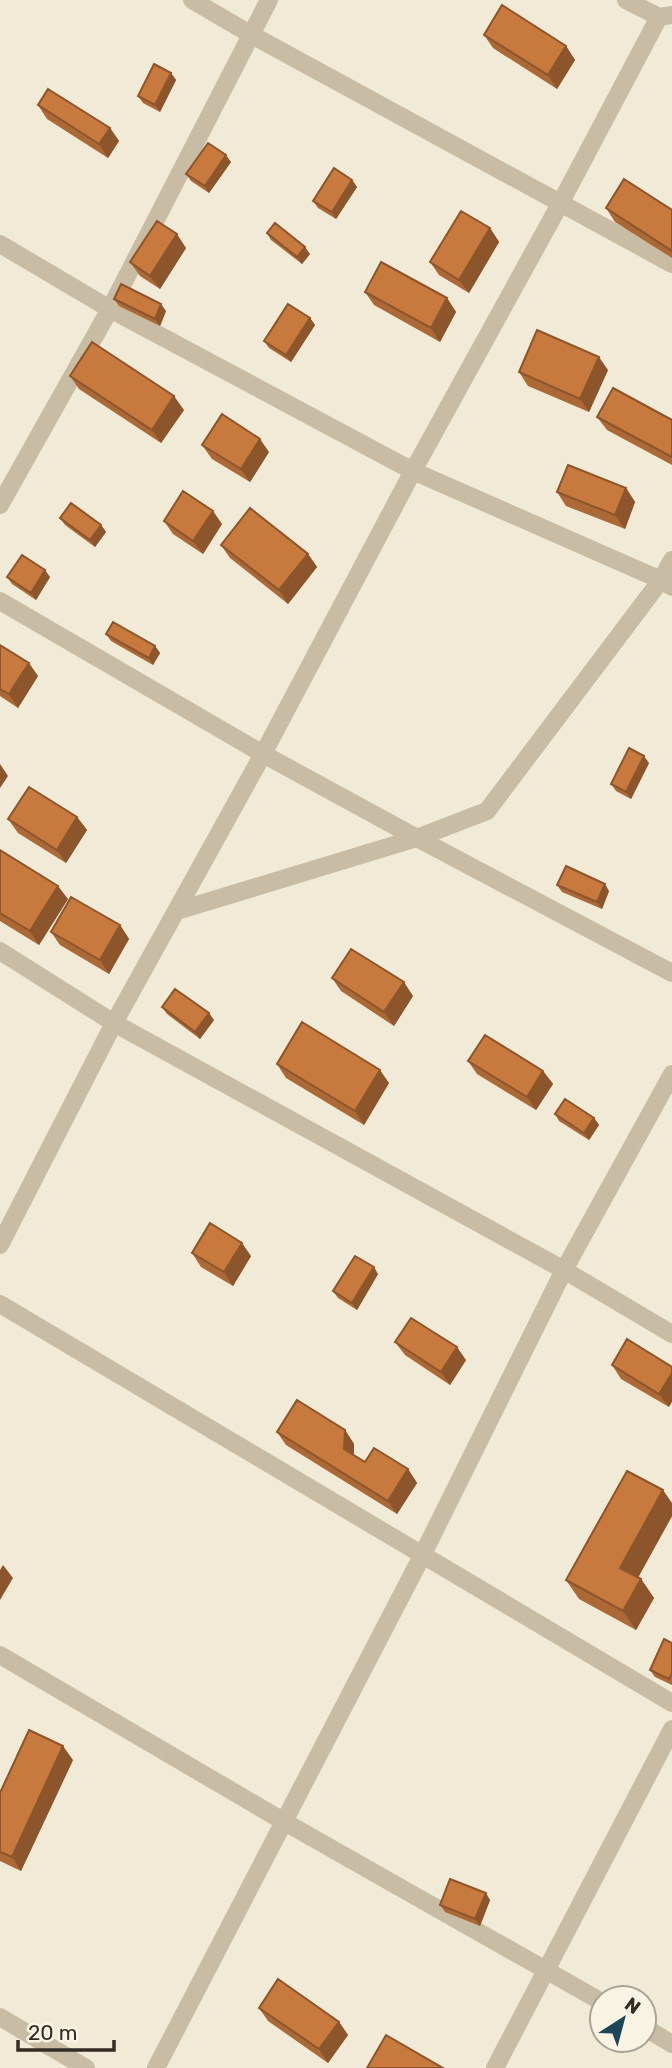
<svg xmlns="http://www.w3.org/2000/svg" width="672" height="2068" font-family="Rubik,sans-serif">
	<rect width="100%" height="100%" fill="#f1ead7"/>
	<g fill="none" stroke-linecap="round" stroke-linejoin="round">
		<!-- minor -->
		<path stroke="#c9bca4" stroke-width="18" d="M192,0l58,34 422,230
			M626,0l33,17 13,-2
			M0,244l110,65 303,162 248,109 11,7
			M0,505l110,-196 159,-309
			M0,601l263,153 154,84 255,135
			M177,911l240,-73 70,-27 174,-231 11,-20
			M0,951l114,72 450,247 108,64
			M0,1245l114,-222 149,-269 150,-283 147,-267 99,-187
			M0,1304l672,399
			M0,1655l283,166 319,181
			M0,2017l86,51
			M644,2027l28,17
			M156,2068l267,-514 141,-284 108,-196
			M495,2068l177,-339"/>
	</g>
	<!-- wall -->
	<path fill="#ac6835" d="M484,35l82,11 9,14 -18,29 -64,-41z
		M171,73l5,7 -16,32 -17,-9 -5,-7z
		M38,105l72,23 9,13 -11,17 -61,-39z
		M231,162l-22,31 -18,-12 -5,-7z
		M352,180l5,7 -21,32 -18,-11 -5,-7z
		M606,208l66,2v48l-57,-36z
		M490,228l9,14 -30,51 -30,-18 -9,-13z
		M267,233l43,21 -8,10 -31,-24z
		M186,248l-26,41 -20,-13 -10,-14z
		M365,292l82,6 9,14 -16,30 -66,-37z
		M114,299l52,12 -6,15 -41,-20z
		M310,318l5,7 -24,37 -22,-14 -5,-7z
		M608,370l-19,42 -61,-26 -9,-14z
		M70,376l114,34 -23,33 -82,-54z
		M597,417l75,3v45l-65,-35z
		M202,445l67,7 -19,30 -38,-23z
		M626,488l9,14 -10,27 -59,-23 -9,-14z
		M60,518l41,7 5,7 -11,15 -30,-22z
		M164,521l58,3 -19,30 -30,-20z
		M221,545l87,9 9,13 -29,37 -58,-46z
		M7,577h43l-14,23 -24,-16z
		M106,634l49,12 5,7 -7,12 -42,-24z
		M0,645l38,31 -20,32 -18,-12z
		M649,763l-18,36 -15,-8 -5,-7z
		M77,817l10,13 -21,33 -48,-30 -10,-14z
		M0,850l68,49 -29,46 -39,-24z
		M557,885l52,6 -7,18 -40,-17z
		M120,925l9,14 -20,35 -49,-29 -9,-13z
		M332,978l81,18 -19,30 -53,-35z
		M162,1007l52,13 -14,19 -33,-25z
		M468,1061l75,10 10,13 -17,26 -59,-36z
		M277,1064l112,19 -25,42 -78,-47z
		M555,1114l39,4 5,7 -10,15 -30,-19z
		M192,1253l59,3 -18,30 -32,-19z
		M378,1274l-21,36 -19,-12 -5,-7z
		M627,1339l42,68 -48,-28 -9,-14z
		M395,1342l71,18 -16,25 -45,-30z
		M345,1430l9,14v12l11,6 43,7 9,14 -20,31 -111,-69 -9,-13z
		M672,1503v13l-34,62 3,1 13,19 -18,32 -57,-31 -13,-19z
		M672,1643v42l-17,-8 -5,-7z
		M73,1760l-52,111 -21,-10v-68z
		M490,1900l-10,26 -35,-14 -5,-7z
		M259,2008l80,14 9,13 -20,28 -60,-42z"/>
	<!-- shaded-wall -->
	<path fill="#8c552b" d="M566,46l9,14 -18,29 -9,-14z
		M171,73l5,7 -16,32 -5,-7z
		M110,128l9,13 -11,17 -9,-14z
		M226,155l5,7 -22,31 -4,-7z
		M352,180l5,7 -21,32 -4,-7z
		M490,228l9,14 -30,51 -10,-13z
		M177,234l9,14 -26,41 -10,-13z
		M305,247l5,7 -8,10 -5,-7z
		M447,298l9,14 -16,30 -9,-14z
		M161,304l5,7 -6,15 -5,-7z
		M310,318l5,7 -24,37 -5,-7z
		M599,357l9,13 -19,42 -9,-13z
		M174,396l10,14 -23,33 -9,-13z
		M260,439l9,13 -19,30 -9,-13z
		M626,488l9,14 -10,27 -10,-14z
		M213,511l9,13 -19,30 -10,-13z
		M101,525l5,7 -11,15 -5,-7z
		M308,554l9,13 -29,37 -9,-14z
		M45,570l5,7 -14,23 -5,-7z
		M155,646l5,7 -7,12 -4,-7z
		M29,663l9,13 -20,32 -9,-14z
		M644,756l5,7 -18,36 -5,-7z
		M0,764l8,12 -8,12z
		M77,817l10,13 -21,33 -9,-13z
		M605,884l4,7 -7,18 -5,-7z
		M58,886l10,13 -29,46 -9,-14z
		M120,925l9,14 -20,35 -9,-14z
		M404,982l9,14 -19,30 -10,-14z
		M209,1013l5,7 -14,19 -5,-7z
		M380,1070l9,13 -25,42 -9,-14z
		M543,1071l10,13 -17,26 -9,-13z
		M594,1118l5,7 -10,15 -5,-7z
		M242,1243l9,13 -18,30 -9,-14z
		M374,1267l4,7 -21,36 -5,-7z
		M457,1347l9,13 -16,25 -9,-13z
		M672,1373v29l-3,5 -10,-13z
		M345,1430l9,14v19l-10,-14z
		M408,1469l9,14 -20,31 -9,-13z
		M663,1490l9,13v13l-39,70 -13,-18z
		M3,1565l10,13 -13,22v-30z
		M641,1579l13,19 -18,32 -13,-19z
		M63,1746l10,14 -52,111 -9,-14z
		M486,1893l4,7 -10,26 -5,-7z
		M339,2022l9,13 -20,28 -9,-14z"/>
	<!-- building -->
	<path fill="#c8793e" stroke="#8c552b" stroke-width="2" d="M502,5l64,41 -18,29 -64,-40z
		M154,64l17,9 -16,32 -17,-9z
		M48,89l62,39 -11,16 -61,-39z
		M208,143l18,12 -21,31 -19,-12z
		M334,168l18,12 -20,32 -19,-11z
		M624,179l48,31v41l-66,-43z
		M461,211l29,17 -31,52 -29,-18z
		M157,221l20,13 -27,42 -20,-14z
		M275,223l30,24 -8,10 -30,-24z
		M381,262l66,36 -16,30 -66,-36z
		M121,284l40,20 -6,15 -41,-20z
		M288,304l22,14 -24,37 -22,-14z
		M537,330l62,27 -19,42 -61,-27z
		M92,342l82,54 -22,34 -82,-54z
		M613,388l59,32v37l-75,-40z
		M222,414l38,25 -19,30 -39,-24z
		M568,465l58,23 -11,27 -58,-23z
		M183,491l30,20 -20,30 -29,-20z
		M71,503l30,22 -11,15 -30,-22z
		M250,508l58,46 -29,36 -58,-45z
		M22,555l23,15 -14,23 -24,-16z
		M113,622l42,24 -6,12 -43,-24z
		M0,645l29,18 -20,31 -9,-5z
		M629,748l15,8 -18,36 -15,-8z
		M29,787l48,30 -20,33 -49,-31z
		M0,850l58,36 -28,45 -30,-18z
		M566,866l39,18 -8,18 -40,-17z
		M71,897l49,28 -20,35 -49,-28z
		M351,949l53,33 -20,30 -52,-34z
		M175,989l34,24 -14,19 -33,-25z
		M302,1022l78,48 -25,41 -78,-47z
		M485,1035l58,36 -16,26 -59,-36z
		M565,1099l29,19 -10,15 -29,-19z
		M210,1223l32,20 -18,29 -32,-19z
		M355,1256l19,11 -22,36 -19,-12z
		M411,1318l46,29 -16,25 -46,-30z
		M627,1339l45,28v6l-13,21 -47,-29z
		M297,1400l48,30 -1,19 21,13 9,-14 34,21 -20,32 -111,-69z
		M627,1471l36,19 -43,78 21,11 -18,32 -57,-31z
		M664,1639l8,4v30l-3,6 -19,-9z
		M29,1730l34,16 -51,111 -12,-5v-59z
		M450,1879l36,14 -11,26 -35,-14z
		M278,1979l61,43 -20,27 -60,-41z
		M386,2035l57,33h-76z"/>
	<!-- north arrow -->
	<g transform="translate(623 2019) rotate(36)"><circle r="33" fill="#f9f3e4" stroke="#aaa498" stroke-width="2"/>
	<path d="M0-5L12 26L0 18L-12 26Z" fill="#1b4756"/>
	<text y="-10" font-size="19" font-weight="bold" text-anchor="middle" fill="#342d26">N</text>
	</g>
	<!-- scale -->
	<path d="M18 2040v10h96v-10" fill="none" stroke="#342d26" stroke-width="3.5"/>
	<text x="28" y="2040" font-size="21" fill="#342d26" stroke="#f9f3e4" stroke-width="5" paint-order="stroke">20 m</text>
</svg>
